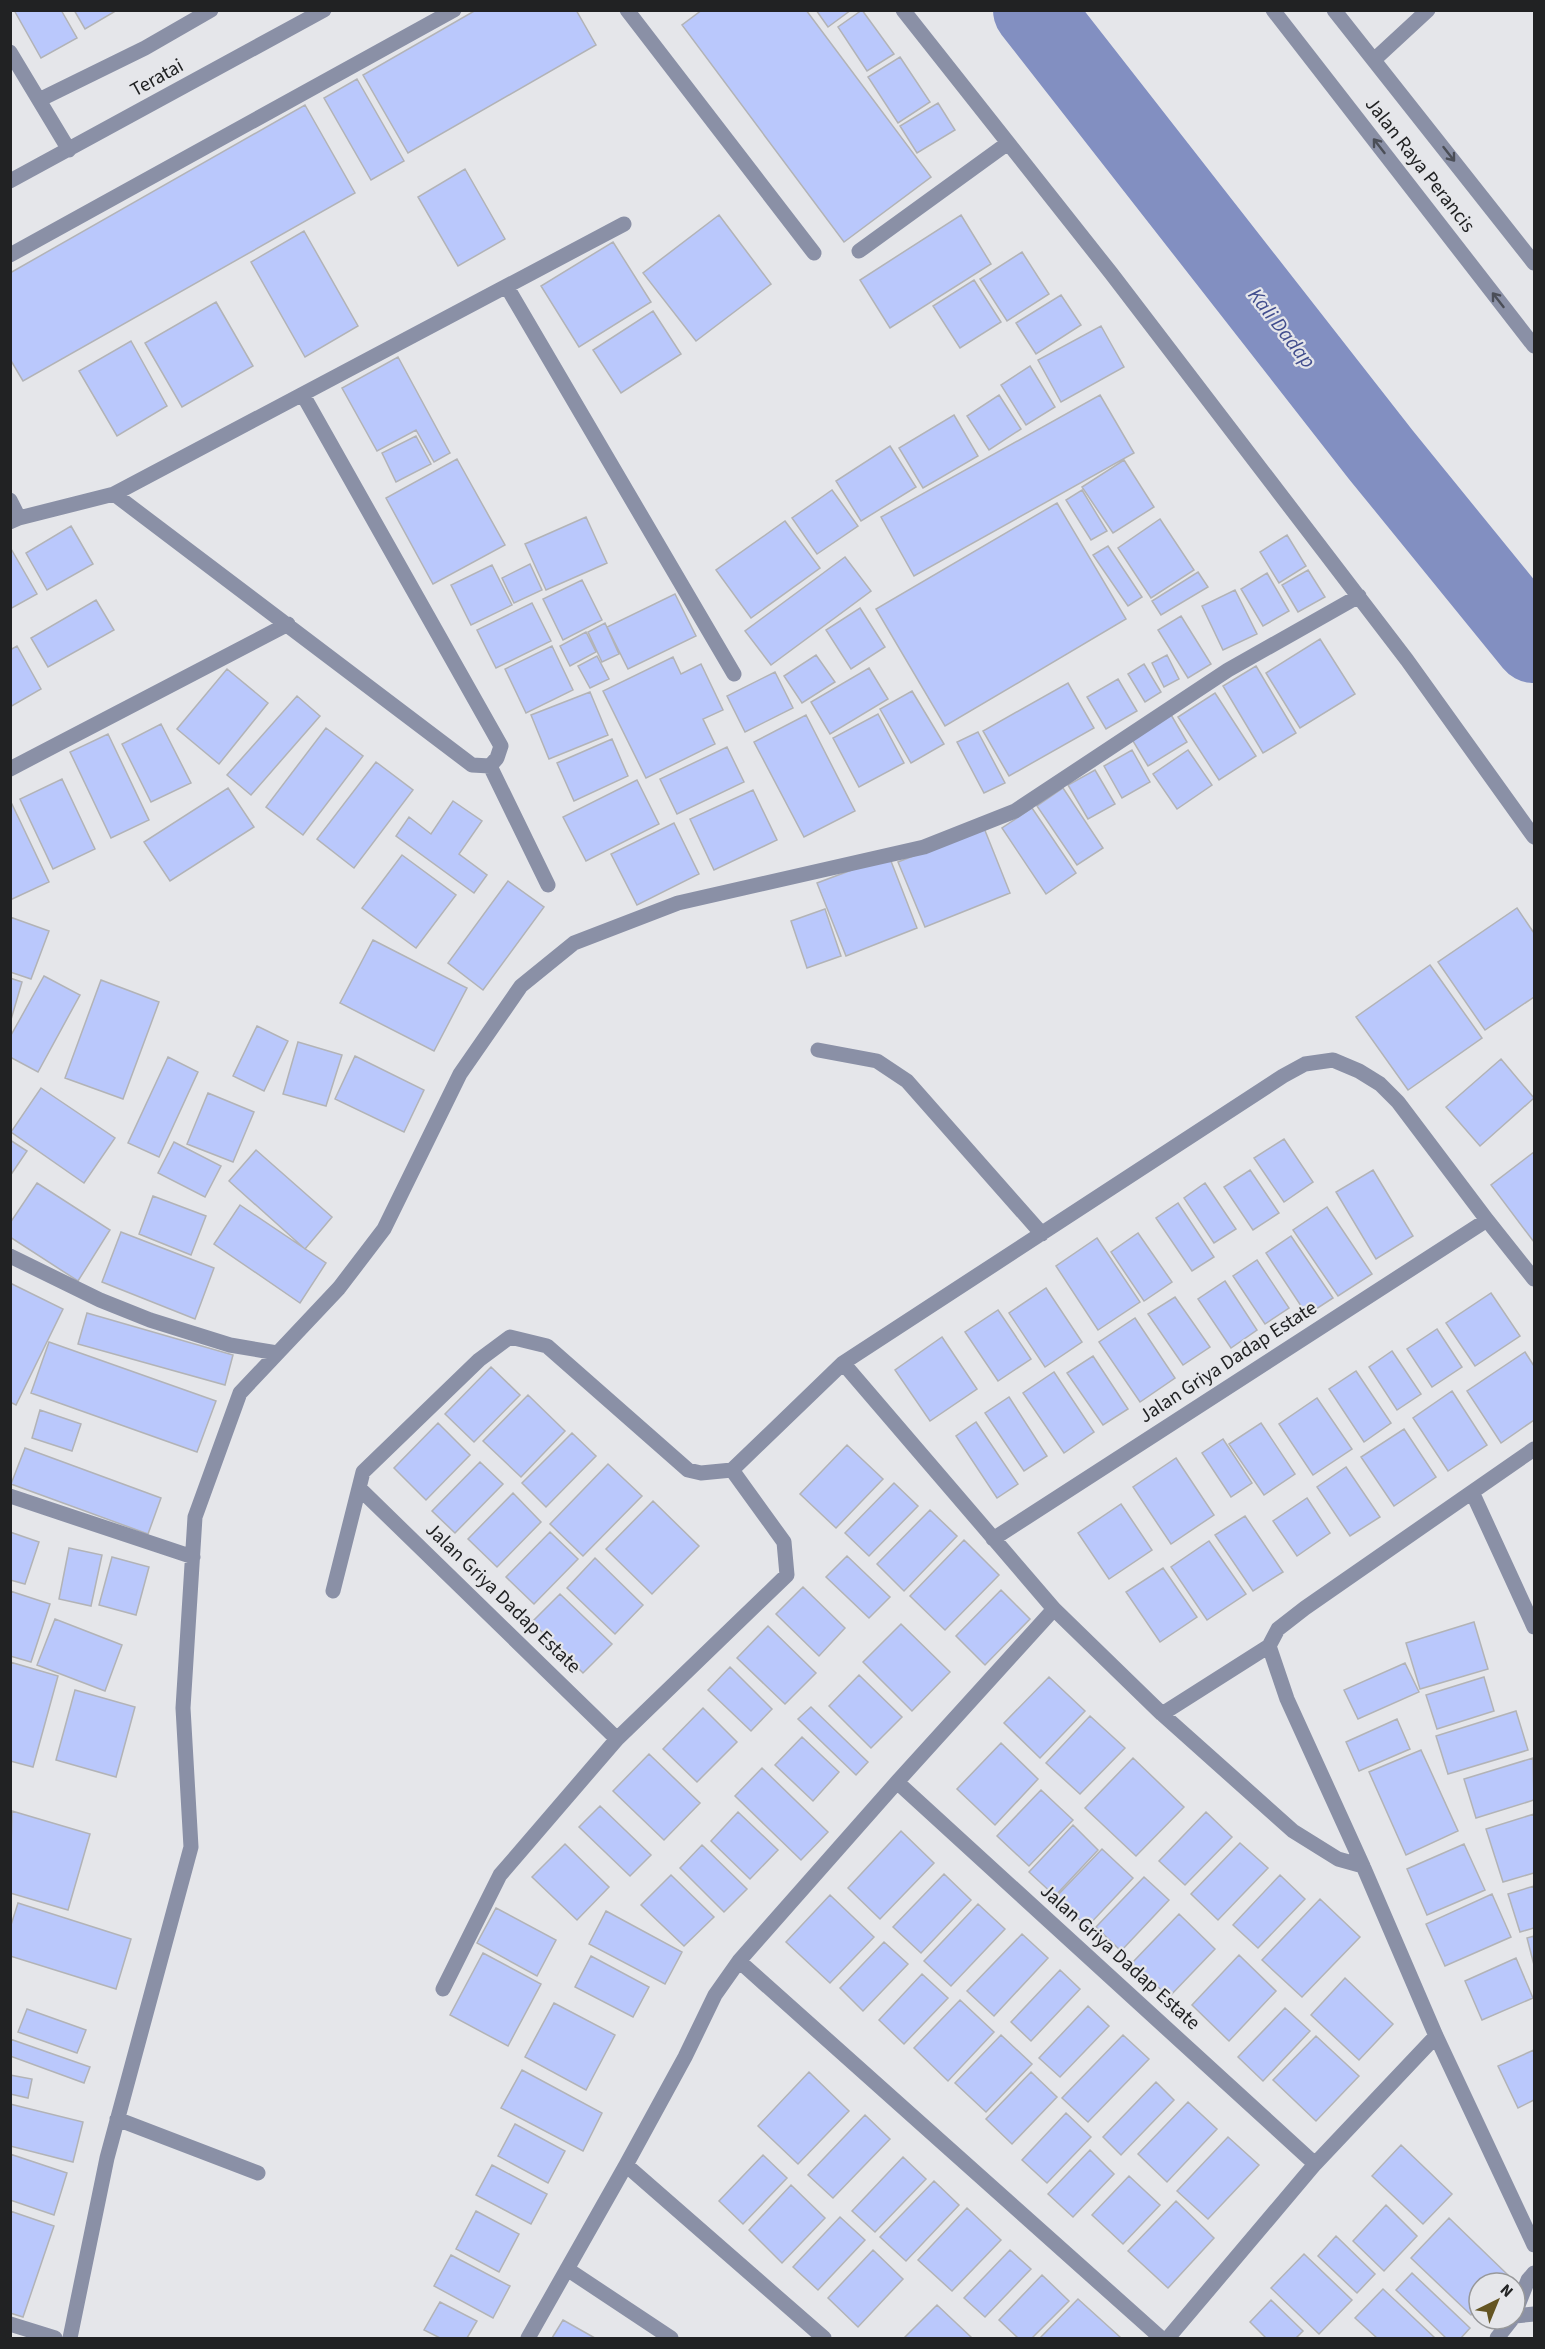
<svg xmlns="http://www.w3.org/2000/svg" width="1545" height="2349" font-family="'Source Sans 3',sans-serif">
	<rect width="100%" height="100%" fill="#e5e6ea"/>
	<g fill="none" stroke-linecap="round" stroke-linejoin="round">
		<!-- river -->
		<path stroke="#828fc1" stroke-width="80" d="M1033,10l348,445 153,188"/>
	</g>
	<!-- building -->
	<path fill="#bac8fc" stroke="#b2b3b6" stroke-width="1.5" d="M14,10h47l16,28 -36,20z
		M74,10h39l1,2 -29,17z
		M476,10h100l20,35 -188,108 -45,-78z
		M702,10h104l125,167 -87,65 -162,-217z
		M816,10h35l-23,17z
		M862,10l32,44 -27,17 -29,-44z
		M900,57l30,45 -32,21 -30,-46z
		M357,79l47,82 -33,19 -47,-82z
		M938,103l17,27 -38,23 -17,-27z
		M305,105l50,88 -332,188 -13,-22v-86z
		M465,169l40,70 -47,27 -40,-69z
		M719,215l52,69 -75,57 -53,-68z
		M961,215l30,49 -101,64 -30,-48z
		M304,231l54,95 -53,31 -54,-95z
		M613,242l38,60 -72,45 -38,-61z
		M1022,252l27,42 -42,27 -27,-42z
		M974,280l27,42 -41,26 -27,-42z
		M1061,295l20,30 -45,29 -20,-31z
		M216,302l37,64 -71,41 -37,-64z
		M653,311l28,43 -60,39 -28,-43z
		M1101,326l23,41 -63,35 -23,-42z
		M131,341l36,65 -50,30 -38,-65z
		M398,357l52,96 -16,9 -18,-32 -39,21 -35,-63z
		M1030,366l25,41 -29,18 -25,-40z
		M999,395l22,34 -32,21 -22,-34z
		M1100,395l34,58 -220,123 -33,-59z
		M954,415l24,41 -55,32 -24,-40z
		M416,436l15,28 -35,18 -14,-29z
		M890,446l26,41 -55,34 -25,-40z
		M457,459l48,86 -72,39 -47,-86z
		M1124,460l30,47 -41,26 -31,-46z
		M832,490l26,36 -41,28 -25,-36z
		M1082,490l25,41 -16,9 -25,-40z
		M1057,503l69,116 -181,107 -69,-117z
		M586,517l21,46 -61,27 -21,-46z
		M1160,519l34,51 -43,28 -33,-50z
		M785,521l35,47 -69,50 -35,-48z
		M71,526l22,38 -46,26 -21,-37z
		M1287,535l19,31 -27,17 -19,-31z
		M1108,546l34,51 -14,9 -35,-51z
		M10,547l27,47 -27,15z
		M845,557l26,34 -100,74 -26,-34z
		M530,564l12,26 -28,13 -12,-25z
		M492,565l20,40 -41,20 -20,-40z
		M1308,570l17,27 -27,15 -16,-27z
		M1198,572l10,15 -47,28 -9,-14z
		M1267,573l22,38 -26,15 -22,-37z
		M582,580l20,40 -39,20 -20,-41z
		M1235,590l22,44 -34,16 -21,-44z
		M675,594l21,42 -68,33 -21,-42z
		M96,600l18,30 -66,37 -17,-29z
		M532,603l19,38 -55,27 -19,-38z
		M860,608l25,39 -34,22 -25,-39z
		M1181,616l30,48 -23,14 -30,-48z
		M605,623l14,31 -17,8 -14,-30z
		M586,632l10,20 -26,14 -10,-20z
		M1320,639l35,55 -55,34 -34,-55z
		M17,646l24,43 -31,18v-57z
		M552,646l21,44 -47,23 -21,-44z
		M816,655l19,27 -33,21 -18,-27z
		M1167,655l12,24 -15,8 -12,-24z
		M597,656l12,23 -19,9 -12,-22z
		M673,657l8,17 20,-10 22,46 -20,9 12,25 -69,34 -43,-87z
		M1144,664l17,28 -16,10 -17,-28z
		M1256,666l40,67 -33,20 -40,-67z
		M869,668l19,31 -58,35 -19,-32z
		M227,669l41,34 -49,61 -42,-35z
		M775,672l18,36 -48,24 -18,-36z
		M1118,679l19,32 -31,18 -19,-32z
		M1068,683l26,45 -85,48 -26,-45z
		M912,691l32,53 -33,19 -31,-54z
		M590,692l18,43 -59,24 -18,-44z
		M1215,693l41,63 -37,24 -41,-63z
		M297,696l23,20 -69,79 -24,-20z
		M1170,713l17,29 -39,24 -18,-30z
		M878,714l26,49 -45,24 -26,-49z
		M806,715l49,96 -51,26 -50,-95z
		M161,724l30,59 -40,19 -29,-58z
		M326,728l37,28 -60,79 -37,-28z
		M978,732l27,51 -21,10 -27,-51z
		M108,734l41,86 -38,18 -41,-86z
		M612,739l16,37 -54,25 -17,-38z
		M727,747l17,35 -67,32 -17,-35z
		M1132,750l18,32 -28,16 -18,-32z
		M1188,750l24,35 -35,24 -24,-35z
		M376,762l37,28 -59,78 -37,-29z
		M1095,770l20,34 -27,15 -20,-34z
		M62,779l33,70 -42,20 -33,-70z
		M637,780l22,44 -73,37 -23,-44z
		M228,788l26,39 -84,54 -26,-39z
		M1063,788l40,60 -26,17 -40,-59z
		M753,790l24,50 -63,30 -24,-51z
		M10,800l39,82 -39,18z
		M453,801l29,20 -23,33 28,21 -13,18 -78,-57 13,-19 22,17z
		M1032,808l44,65 -30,21 -44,-66z
		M674,823l25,51 -62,31 -26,-51z
		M984,828l26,65 -85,34 -27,-65z
		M402,855l54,40 -40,53 -54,-40z
		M889,856l28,72 -71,28 -29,-73z
		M508,881l36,26 -61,83 -35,-27z
		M1517,908l17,25v64l-49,33 -47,-68z
		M825,909l16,47 -34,12 -16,-47z
		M10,917l39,14 -18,48 -21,-7z
		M373,940l94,48 -33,63 -94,-48z
		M1430,965l52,73 -74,52 -52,-73z
		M44,976l36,19 -42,77 -28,-15v-20z
		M10,978l12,4 -12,41z
		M101,980l58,22 -36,97 -58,-21z
		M257,1026l31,15 -24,50 -31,-15z
		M298,1042l44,13 -16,51 -43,-12z
		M355,1056l69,34 -20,42 -69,-33z
		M168,1057l30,15 -39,85 -31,-14z
		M1501,1059l33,39 -54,48 -34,-39z
		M41,1088l74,50 -31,45 -73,-51z
		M208,1093l46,19 -21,50 -46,-18z
		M1284,1139l29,43 -29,20 -30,-44z
		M10,1140l17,11 -17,25z
		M174,1142l47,24 -16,31 -47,-24z
		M256,1150l76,67 -27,32 -76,-68z
		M1534,1152v90l-43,-57z
		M1250,1170l29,43 -26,17 -29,-43z
		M1373,1170l40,66 -37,23 -40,-67z
		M37,1183l73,47 -32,51 -68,-44v-14z
		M1205,1183l31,46 -22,14 -30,-45z
		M153,1196l53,20 -15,39 -52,-21z
		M1178,1203l36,54 -22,14 -36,-53z
		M240,1205l86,58 -26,40 -86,-59z
		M1327,1207l45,67 -34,22 -45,-66z
		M121,1232l93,36 -19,51 -93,-37z
		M1138,1233l34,49 -28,19 -33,-49z
		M1291,1236l42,62 -26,17 -41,-62z
		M1097,1238l43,64 -42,28 -42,-64z
		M1257,1260l32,48 -24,16 -32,-48z
		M1225,1281l32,49 -26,18 -33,-49z
		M10,1283l53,26 -47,96 -6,-3z
		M1046,1288l36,54 -37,25 -36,-54z
		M1491,1293l29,43 -45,30 -29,-43z
		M1175,1297l35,50 -27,18 -35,-51z
		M998,1310l33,49 -33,22 -33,-49z
		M87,1313l146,42 -8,30 -147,-41z
		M1135,1318l40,60 -35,24 -41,-60z
		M1437,1329l25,38 -30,20 -25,-38z
		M942,1337l35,52 -47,32 -35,-51z
		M49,1342l167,59 -19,51 -166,-59z
		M1392,1351l29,43 -24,16 -28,-43z
		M1525,1352l9,14v54l-33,23 -34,-52z
		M1093,1356l35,53 -25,16 -36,-52z
		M491,1367l29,28 -46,47 -29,-28z
		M1356,1371l35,52 -27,19 -35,-53z
		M1054,1372l40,60 -30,21 -41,-60z
		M1452,1391l35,54 -39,26 -35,-53z
		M528,1395l37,36 -44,46 -38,-36z
		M1009,1397l38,59 -23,15 -39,-58z
		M1317,1398l35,51 -39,26 -34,-51z
		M40,1410l41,14 -9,27 -40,-13z
		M976,1422l42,62 -21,14 -41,-62z
		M438,1423l32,32 -44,45 -32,-32z
		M1261,1423l34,51 -31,21 -35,-51z
		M1404,1429l32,48 -42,29 -33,-49z
		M572,1433l24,23 -50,51 -24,-24z
		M1223,1439l29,44 -21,14 -29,-44z
		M847,1445l36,34 -47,49 -36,-34z
		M25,1448l136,50 -13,36 -137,-50z
		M1176,1458l38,57 -43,29 -38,-57z
		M480,1462l23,22 -48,49 -23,-22z
		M608,1464l34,32 -59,60 -33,-32z
		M1346,1467l34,50 -30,19 -33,-49z
		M894,1483l24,23 -49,50 -24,-23z
		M513,1493l28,29 -44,45 -29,-28z
		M1307,1498l23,35 -33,23 -24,-35z
		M653,1501l46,45 -47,48 -46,-45z
		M1121,1504l31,46 -43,29 -31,-46z
		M930,1510l27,26 -53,55 -27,-27z
		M1245,1516l38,56 -30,19 -38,-56z
		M10,1532l29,10 -14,42 -15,-4z
		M550,1532l28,27 -44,45 -28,-27z
		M964,1540l35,35 -54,55 -35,-34z
		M1209,1541l37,53 -39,26 -36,-53z
		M69,1548l33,7 -11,51 -32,-7z
		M847,1556l43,41 -21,21 -43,-41z
		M112,1557l37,10 -13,48 -37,-10z
		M595,1558l48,47 -28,29 -48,-46z
		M1163,1568l34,49 -37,25 -34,-50z
		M803,1587l42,41 -26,28 -43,-42z
		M1001,1590l29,29 -45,46 -29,-29z
		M10,1591l40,13 -19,58 -21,-6z
		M560,1594l52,50 -29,29 -51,-51z
		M55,1619l67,26 -17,46 -68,-26z
		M1474,1622l14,47 -68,20 -14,-46z
		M901,1624l49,48 -38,39 -49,-49z
		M768,1626l48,47 -31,31 -48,-46z
		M10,1662l48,14 -25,91 -23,-6z
		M1405,1663l14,29 -61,27 -14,-29z
		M730,1667l42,42 -21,22 -43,-41z
		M859,1675l43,42 -31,31 -42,-42z
		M1049,1677l36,34 -45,47 -36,-35z
		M1484,1677l10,34 -57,18 -11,-34z
		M75,1690l60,17 -19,70 -60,-17z
		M811,1707l57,55 -12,13 -58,-56z
		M703,1708l34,34 -40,40 -34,-33z
		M1516,1711l12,39 -80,24 -12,-38z
		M1090,1716l35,32 -45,46 -34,-31z
		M1397,1719l13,30 -51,22 -13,-29z
		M802,1737l37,35 -26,29 -38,-36z
		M1001,1743l37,36 -43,46 -38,-36z
		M1421,1750l37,81 -52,24 -37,-83z
		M649,1754l51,49 -36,37 -51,-49z
		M1133,1758l51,49 -48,49 -51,-48z
		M1533,1758l1,42 -58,18 -12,-39z
		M762,1768l66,64 -27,28 -66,-64z
		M1041,1790l32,30 -44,46 -32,-30z
		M600,1806l51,49 -21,21 -51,-49z
		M12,1811l78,23 -22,76 -58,-17z
		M738,1812l40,38 -28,29 -39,-38z
		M1206,1812l26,25 -47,48 -26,-24z
		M1534,1814v59l-31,9 -17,-53z
		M1073,1825l25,25 -43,46 -26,-24z
		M901,1831l33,32 -54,56 -32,-31z
		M1240,1843l28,25 -50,52 -27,-26z
		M565,1844l44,43 -32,33 -45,-43z
		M1464,1844l21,46 -58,25 -20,-46z
		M702,1845l45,44 -23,23 -44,-44z
		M1102,1849l31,29 -46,49 -31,-30z
		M944,1874l27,26 -50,53 -28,-26z
		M671,1875l43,42 -30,29 -43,-41z
		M1280,1875l25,24 -47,49 -25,-23z
		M1144,1877l25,23 -48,51 -25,-24z
		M1534,1886v42l-14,4 -12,-38z
		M1492,1894l19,43 -66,29 -19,-42z
		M830,1895l44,42 -44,46 -44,-41z
		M1320,1899l40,38 -58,60 -40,-37z
		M18,1903l113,36 -15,50 -106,-33v-28z
		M978,1904l27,25 -54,57 -27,-25z
		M496,1908l60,32 -19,36 -60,-33z
		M606,1911l76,41 -17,32 -76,-40z
		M1179,1914l36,35 -46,48 -37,-34z
		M1022,1934l26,24 -54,58 -27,-25z
		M1534,1936v29l-7,-27z
		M884,1942l24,22 -45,47 -23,-23z
		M483,1953l58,31 -33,62 -58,-31z
		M1239,1955l37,36 -47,50 -37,-36z
		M591,1956l58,31 -16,30 -58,-30z
		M1516,1958l17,40 -51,22 -17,-39z
		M1060,1970l20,19 -49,52 -20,-19z
		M922,1974l26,24 -44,46 -25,-24z
		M1345,1978l48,46 -34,36 -48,-45z
		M960,2000l34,32 -46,49 -34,-33z
		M554,2003l61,32 -29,55 -61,-33z
		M1088,2006l21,20 -49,51 -21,-19z
		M1285,2008l25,23 -47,50 -25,-24z
		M27,2009l59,21 -9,23 -59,-21z
		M1001,2035l31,29 -46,48 -31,-29z
		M1123,2035l26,24 -61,63 -26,-24z
		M1316,2036l43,40 -43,45 -43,-41z
		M10,2039l80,28 -6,16 -74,-27z
		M1534,2050v50l-16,8 -20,-42z
		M522,2070l80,43 -19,38 -82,-43z
		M809,2072l40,39 -51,53 -40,-38z
		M1031,2072l26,25 -45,47 -26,-25z
		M10,2075l22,4 -4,19 -18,-4z
		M1156,2082l18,18 -53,55 -18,-18z
		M1188,2102l29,27 -50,53 -29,-28z
		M10,2104l73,18 -10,40 -63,-16z
		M1066,2113l25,24 -44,46 -25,-23z
		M865,2115l25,24 -57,59 -25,-23z
		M515,2124l50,27 -17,32 -50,-27z
		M1228,2137l31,28 -51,54 -31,-28z
		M1401,2145l51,49 -29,30 -51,-48z
		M1090,2150l24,24 -41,43 -25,-23z
		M10,2154l57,19 -13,42 -44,-15z
		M763,2155l24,23 -44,46 -24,-23z
		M903,2157l23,22 -51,53 -23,-21z
		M492,2165l55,29 -16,30 -55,-29z
		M1129,2176l31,29 -37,39 -31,-29z
		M934,2181l25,24 -53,56 -26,-24z
		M791,2185l34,33 -43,45 -33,-33z
		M1176,2201l38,37 -46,50 -40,-37z
		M1386,2205l31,31 -33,35 -31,-30z
		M967,2208l34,32 -49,51 -34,-31z
		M10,2211l44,15 -31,91 -13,-4z
		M476,2211l43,23 -20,38 -43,-23z
		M840,2217l25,23 -47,50 -25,-23z
		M1449,2218l59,57 -7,8h-22v23l-8,9 -60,-57z
		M1336,2236l39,38 -18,19 -39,-37z
		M873,2250l30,29 -45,48 -30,-29z
		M1010,2250l21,19 -46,48 -21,-19z
		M1304,2254l48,46 -33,34 -48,-46z
		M451,2255l59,31 -17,32 -59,-32z
		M1412,2273l58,55 -9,10h-15l-50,-48z
		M1042,2275l27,26 -37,37h-14l-19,-18z
		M1383,2289l52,49h-58l-22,-20z
		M1078,2299l42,38 -2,1h-78z
		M1271,2300l32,31 -7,7h-30l-16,-16z
		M440,2302l37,19 -10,17h-27l-16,-8z
		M937,2305l35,33h-68z
		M563,2320l32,18h-43z"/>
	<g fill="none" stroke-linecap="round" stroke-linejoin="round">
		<!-- minor -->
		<path stroke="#8a90a6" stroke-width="15" d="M627,10l187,243
			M903,10l208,263 296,387 127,177
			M1273,10l261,336
			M1334,10l200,253
			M10,52l59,98
			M1375,59l53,-49
			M39,100l106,-52 66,-38
			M10,181l314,-171
			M859,251l149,-108
			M10,255l444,-245
			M507,287l227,387
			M303,395l198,351 -4,12 -7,8
			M114,494l358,271 18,1
			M10,500l9,18
			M10,522l9,-4 95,-24 510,-270
			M490,766l58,119
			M10,769l278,-145
			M818,1050l59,11 30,20 135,153
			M10,1256l90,44 50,20 80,25 47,8
			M843,1363l211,246 108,105 131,117 45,28 25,7
			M1534,1449l-229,159 -27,21 -9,17 18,53 76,167 73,170 98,209
			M359,1488l258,251
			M1472,1492l62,135
			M10,1496l183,61
			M993,1539l494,-319
			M333,1591l30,-119 116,-112 31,-23 37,9 141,124 13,3 31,-3
			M1162,1714l107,-68
			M897,1782l418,382
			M739,1961l422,377
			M443,1989l57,-114 117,-136 170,-164 -3,-33 -52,-72 111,-107 440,-287 22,-12 28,-4 26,11 21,13 18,18 89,118 47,59
			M117,2119l141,54
			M626,2165l198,173
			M567,2269l104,69
			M1515,2313l13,-33 6,-7
			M1515,2316l19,-2
			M10,2324l45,14
			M70,2338l37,-180 84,-311 -8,-139 12,-191 45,-124 99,-105 45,-59 76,-155 61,-88 53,-43 104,-40 246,-56 91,-36 213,-141 131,-74
			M528,2338l98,-173 59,-108 30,-62 24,-34 158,-179 157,-173
			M1168,2338l147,-174 121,-128
			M1497,2338l15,-19"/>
	</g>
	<!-- one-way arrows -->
	<defs><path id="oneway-shaft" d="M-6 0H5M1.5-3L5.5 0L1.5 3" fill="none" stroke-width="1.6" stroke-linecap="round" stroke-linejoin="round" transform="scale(1.5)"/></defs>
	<g stroke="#4b4e57">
		<use href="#oneway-shaft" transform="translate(1379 146) rotate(-128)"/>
		<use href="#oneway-shaft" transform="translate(1449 154) rotate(52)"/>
		<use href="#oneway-shaft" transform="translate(1498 300) rotate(-128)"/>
	</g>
	<g text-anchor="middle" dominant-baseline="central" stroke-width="4.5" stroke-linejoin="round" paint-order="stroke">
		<!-- street labels -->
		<g font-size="20" fill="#212223" stroke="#e5e6ea">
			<text transform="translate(157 78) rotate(-29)">Teratai</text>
			<text transform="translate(1420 165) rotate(52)">Jalan Raya Perancis</text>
			<text transform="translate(1228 1362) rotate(-33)">Jalan Griya Dadap Estate</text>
			<text transform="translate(503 1598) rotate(44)">Jalan Griya Dadap Estate</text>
			<text transform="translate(1120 1957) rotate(42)">Jalan Griya Dadap Estate</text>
		</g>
		<!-- water labels -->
		<g font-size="21" font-style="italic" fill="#424e8e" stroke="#e5e6ea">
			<text transform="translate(1282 328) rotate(52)">Kali Dadap</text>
		</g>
	</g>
	<!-- border -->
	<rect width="1545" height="2349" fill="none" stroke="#212223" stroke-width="24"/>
	<!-- north arrow -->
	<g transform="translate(1497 2301) rotate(43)"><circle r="28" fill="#e5e6ea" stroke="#97989a" stroke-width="1.5"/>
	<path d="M0-4.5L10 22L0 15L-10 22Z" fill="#645523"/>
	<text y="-9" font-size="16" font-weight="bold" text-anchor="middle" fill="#212223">N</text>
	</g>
</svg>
